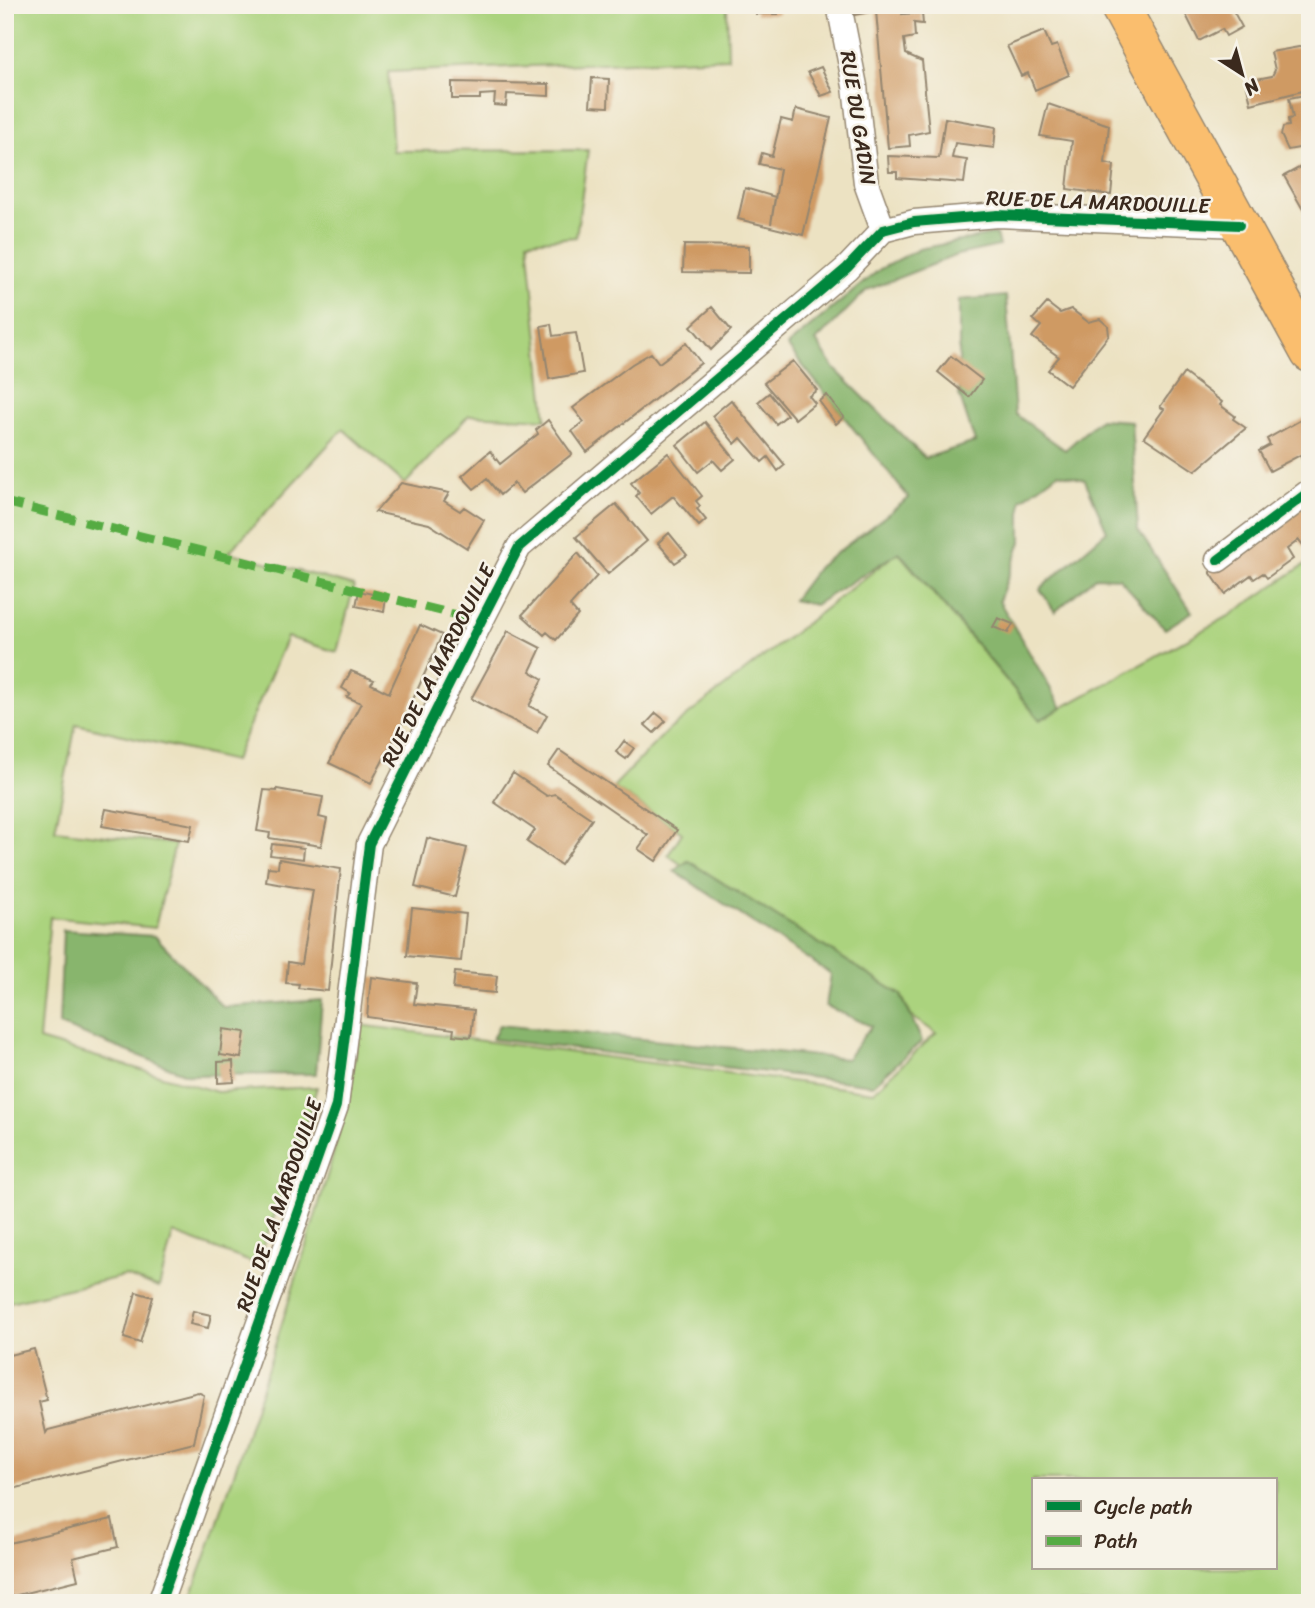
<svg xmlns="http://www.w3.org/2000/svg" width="1315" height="1608" font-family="Sriracha,sans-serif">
	<rect width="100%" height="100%" fill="#f7f3e8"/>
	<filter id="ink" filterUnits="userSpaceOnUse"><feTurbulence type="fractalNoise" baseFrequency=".0143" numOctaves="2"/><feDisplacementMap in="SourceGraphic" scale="14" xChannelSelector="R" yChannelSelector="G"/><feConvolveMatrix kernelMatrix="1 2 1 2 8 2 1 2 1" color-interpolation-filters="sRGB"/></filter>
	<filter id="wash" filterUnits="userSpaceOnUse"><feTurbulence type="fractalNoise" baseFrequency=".00686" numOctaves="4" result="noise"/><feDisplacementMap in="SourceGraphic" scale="28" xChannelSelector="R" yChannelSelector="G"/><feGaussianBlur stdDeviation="1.57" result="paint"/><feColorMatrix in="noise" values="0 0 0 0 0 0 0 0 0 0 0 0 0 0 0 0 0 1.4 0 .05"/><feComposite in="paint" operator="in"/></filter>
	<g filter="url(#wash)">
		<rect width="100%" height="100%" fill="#ece2c2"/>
		<!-- green -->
		<path fill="#abd37e" stroke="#737e4e" stroke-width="2" fill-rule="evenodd" d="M11,5h716l1,53 -340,14 5,79 195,-1 -12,87 -48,4 18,178 -77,-4 -64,69 -62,-55 -114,123 125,34 -17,66 -50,-15 -53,124 -158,-37 -21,106 120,14 -20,84 -105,-11 -11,123 178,52 100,-5 -28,90 -33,87 -83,-31 -14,55 -34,-12 -120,27v-1285z
			M898,552l142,168 189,-104 81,-55v1042h-1118l-2,-4c36,-96 66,-194 97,-292 29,-92 60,-186 73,-282l513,67 63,-59 -25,-17 -10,-21 -213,-134 -6,4 -14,-10 14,-22 -69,-46 52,-54zM1033,1480h242v88h-242z"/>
		<!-- forest -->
		<path fill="#88b56d" stroke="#627046" stroke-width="2" d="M996,234l3,12 -42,9 -90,35 -51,51 19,28 90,89 50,-16 -16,-48v-94l47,-4 9,118 50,36 35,-31 31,2 7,109 54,82 -27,17 -46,-51 -24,-1 -40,35 -15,-23 67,-58 -22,-51 -27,-7 -37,27v42l-22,59 63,107 -22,12 -141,-168 -84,53 -22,-5 25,-33 91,-69 -122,-152 93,-77 39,-20z
			M688,861l213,134 21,46 -49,44 -381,-46 7,-14 348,34 24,-33 -45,-20 5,-32 -157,-103z
			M63,930l92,6 68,71 99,-7 -6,74 -127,1 -130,-50z"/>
		<g id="blocks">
			<!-- building -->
			<path fill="#cf9a64" d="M756,5h22v9h-22z
				M853,5h71v3l-22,3v3l20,-1 1,11 -9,-1 1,14 -11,2 2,15 16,7 7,70 -20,4 1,11 -22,2 -12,-137 -22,4z
				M1181,5h49l12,22 -16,9 -4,-7 -23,12z
				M1044,31l7,16 6,-2 12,30 -34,15 -7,-17 -7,3 -14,-30z
				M1310,45v44l-59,15 -5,-23 26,-5 3,-6 -4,-18z
				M821,67l12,25 -12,4 -13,-24z
				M592,78l17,1 -1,28 -18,-1z
				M452,82l97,2v12l-42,-2 -1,12 -12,-1 1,-11 -15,1v4h-28z
				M1310,94v52l-22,4 -7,-15 2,-8 6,-1 -1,-7 5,-1 -4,-20z
				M1048,104l61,21 -4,38 9,2 -3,30 -44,-6 5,-48 -32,-5z
				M796,109l35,9 -28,117 -65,-16 7,-31 30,9 -4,27 9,-55 -21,-5 3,-11 10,3 9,-37 12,3z
				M945,118l51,9 -2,21 -39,-5 -3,15 15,2 -3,23 -67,-5v-6h-8l-1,-16 51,2z
				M1310,162v60l-26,-46z
				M684,245l65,1v27l-66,-1z
				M1047,303l13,10 11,-4 17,13 12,-3 8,7 1,9 -40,51 -21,-16 11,-13 -27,-20 9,-11 -8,-7z
				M712,307l19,23 -20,20 -20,-24z
				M551,324l2,12 23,-3 7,40 -34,6 -8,-53z
				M686,343l15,20 -114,89 -15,-21 12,-9 -11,-14 59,-44 19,-11 8,10z
				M951,356l31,24 -13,17 -31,-25z
				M793,361l24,29 -8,6 6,7 -20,16 -31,-36z
				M1184,373l38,29 -2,3 15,11 -2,3 13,9 -51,43 -51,-34 20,-28 -4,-2z
				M769,393l18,22 -11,9 -18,-22z
				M827,395l17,22 -8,7 -17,-23z
				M731,400l54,65 -7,6 -10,-14 -6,5 -21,-24 -6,6 -23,-28z
				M1306,417l4,7v38l-5,3 -5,-10 -30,16 -11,-20 11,-6 -3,-6z
				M548,420l24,34 -50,39 -8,-10 -14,12 -13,-16 -13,10 -12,-13 28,-25 10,13 38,-30 -2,-4z
				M705,422l30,37 -13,11 -9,-10 -15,12 -21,-27z
				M668,453l34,43 -6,5 4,5 -3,3 9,11 -7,6 -26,-30 -22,18 -15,-18 3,-3 -8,-10z
				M401,483l48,10 -5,8 16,10 4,-4 20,13 -17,28 -38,-24 -54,-12z
				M1310,501v46l-3,3 -8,-10 -12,9 6,10 -26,19 -4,-5 -9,6 -3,-4 -26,19 -15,-22z
				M616,504l31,37 -39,33 -32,-37z
				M669,533l18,22 -12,8 -17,-20z
				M578,553l19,23 -27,30 8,9 -22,25 -9,-8 -3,3 -22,-20z
				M359,591l27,6 -2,15 -28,-6z
				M998,618l15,6 -5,9 -15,-6z
				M420,625l22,10 -40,89 -31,59 -42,-20 32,-60 -14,-6 3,-4 -8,-5 9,-17 23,9 -3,4 18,9z
				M508,631l33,17 -11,23 13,8 -14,27 18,9 -10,18 -66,-34z
				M656,713l10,8 -12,12 -9,-8z
				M624,741l10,7 -8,11 -10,-7z
				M559,750l118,80 -21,31 -18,-12 10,-14 -100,-69z
				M513,773l34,23 8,-2 37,25 -31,46 -34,-23 8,-12 -41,-28z
				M277,789l46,8 -4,20 8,2 -6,27 -52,-8 1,-5 -13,-2 7,-41 13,1z
				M106,809l87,16 -4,16 -87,-15z
				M427,838l40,10 -12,49 -40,-10z
				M272,844l32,4 -1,11 -33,-4z
				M279,859l62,10 -13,122 -30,-3 1,-4 -13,-1 2,-21 13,2 12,-74 -47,-8 2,-15 10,1z
				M412,908l54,6 -5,47 -54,-5z
				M455,972l42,4 -2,17 -42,-4z
				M371,977l46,6 -3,21 60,6 -3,27 -18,-2 1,-6 -87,-12z
				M223,1029l22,3 -4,26 -21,-3z
				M233,1061l1,21 -16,1v-21z
				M136,1292l17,5 -13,46 -16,-5z
				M193,1311l18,4 -3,13 -18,-4z
				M34,1349l13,51 -8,2 7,31 2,-3 150,-38 6,3 -10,48 -189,48v-135z
				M112,1519l6,28 -45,11 5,22 -73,18v-54z"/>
		</g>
	</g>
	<g filter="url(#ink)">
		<use href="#blocks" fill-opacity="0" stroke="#948670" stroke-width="2"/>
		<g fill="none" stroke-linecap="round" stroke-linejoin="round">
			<!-- street casing -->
			<g stroke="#948670" stroke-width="27">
				<path id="street" d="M839,5l16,81 11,97 17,47
					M1218,560l92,-69
					M160,1603l176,-497 33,-262 112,-223 38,-74 328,-279 36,-38 31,-8 84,-7 241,10"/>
			</g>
			<!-- primary casing -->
			<g stroke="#948670" stroke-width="41">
				<path id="primary" d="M1119,5l191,348"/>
			</g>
			<!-- path -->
			<path stroke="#948670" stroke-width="4.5" stroke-dasharray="5 5" stroke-linecap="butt" d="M901,13l39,-8"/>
			<!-- street -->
			<use href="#street" stroke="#fff" stroke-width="24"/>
			<!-- primary -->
			<use href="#primary" stroke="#fabe6e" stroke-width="38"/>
			<!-- quiet -->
			<path stroke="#55ab43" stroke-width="9" stroke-dasharray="18 9" stroke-linecap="butt" d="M5,502l476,119"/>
			<!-- cycleway casing -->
			<g stroke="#f7f3e8" stroke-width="15">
				<path id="cycleway" d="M1218,560l92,-69
					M160,1603l176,-497 33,-262 112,-223 38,-74 328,-279 36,-38 31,-8 84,-7 241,10"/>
			</g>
			<!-- cycleway -->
			<use href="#cycleway" stroke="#00873e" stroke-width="10"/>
		</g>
	</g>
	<g text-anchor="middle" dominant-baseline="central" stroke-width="5" stroke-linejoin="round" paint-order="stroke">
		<!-- street labels -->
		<g font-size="21" fill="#3b2a1e" stroke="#f7f3e8">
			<text transform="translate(858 118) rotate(81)">RUE DU GADIN</text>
			<text transform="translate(1098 202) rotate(2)">RUE DE LA MARDOUILLE</text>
			<text transform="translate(438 665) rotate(-63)">RUE DE LA MARDOUILLE</text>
			<text transform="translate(279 1205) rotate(-71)">RUE DE LA MARDOUILLE</text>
		</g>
	</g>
	<!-- margin -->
	<rect width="1315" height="1608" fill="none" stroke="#f7f3e8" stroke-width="28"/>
	<!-- legend -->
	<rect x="1032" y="1478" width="245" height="91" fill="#f7f3e8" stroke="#aca397" stroke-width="2"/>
	<rect x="1046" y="1501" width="35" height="10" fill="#00873e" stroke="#aca397" stroke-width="2"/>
	<text x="1094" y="1514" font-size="21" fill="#3b2a1e">Cycle path</text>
	<rect x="1046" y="1536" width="35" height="10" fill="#55ab43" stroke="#aca397" stroke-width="2"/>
	<text x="1094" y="1548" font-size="21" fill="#3b2a1e">Path</text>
	<!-- north arrow -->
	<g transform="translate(1242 74) rotate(144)" stroke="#f7f3e8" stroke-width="5" paint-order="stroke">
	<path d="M0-5L12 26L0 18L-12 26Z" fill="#3b2a1e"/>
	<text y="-10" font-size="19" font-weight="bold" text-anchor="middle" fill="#3b2a1e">N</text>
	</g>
</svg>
